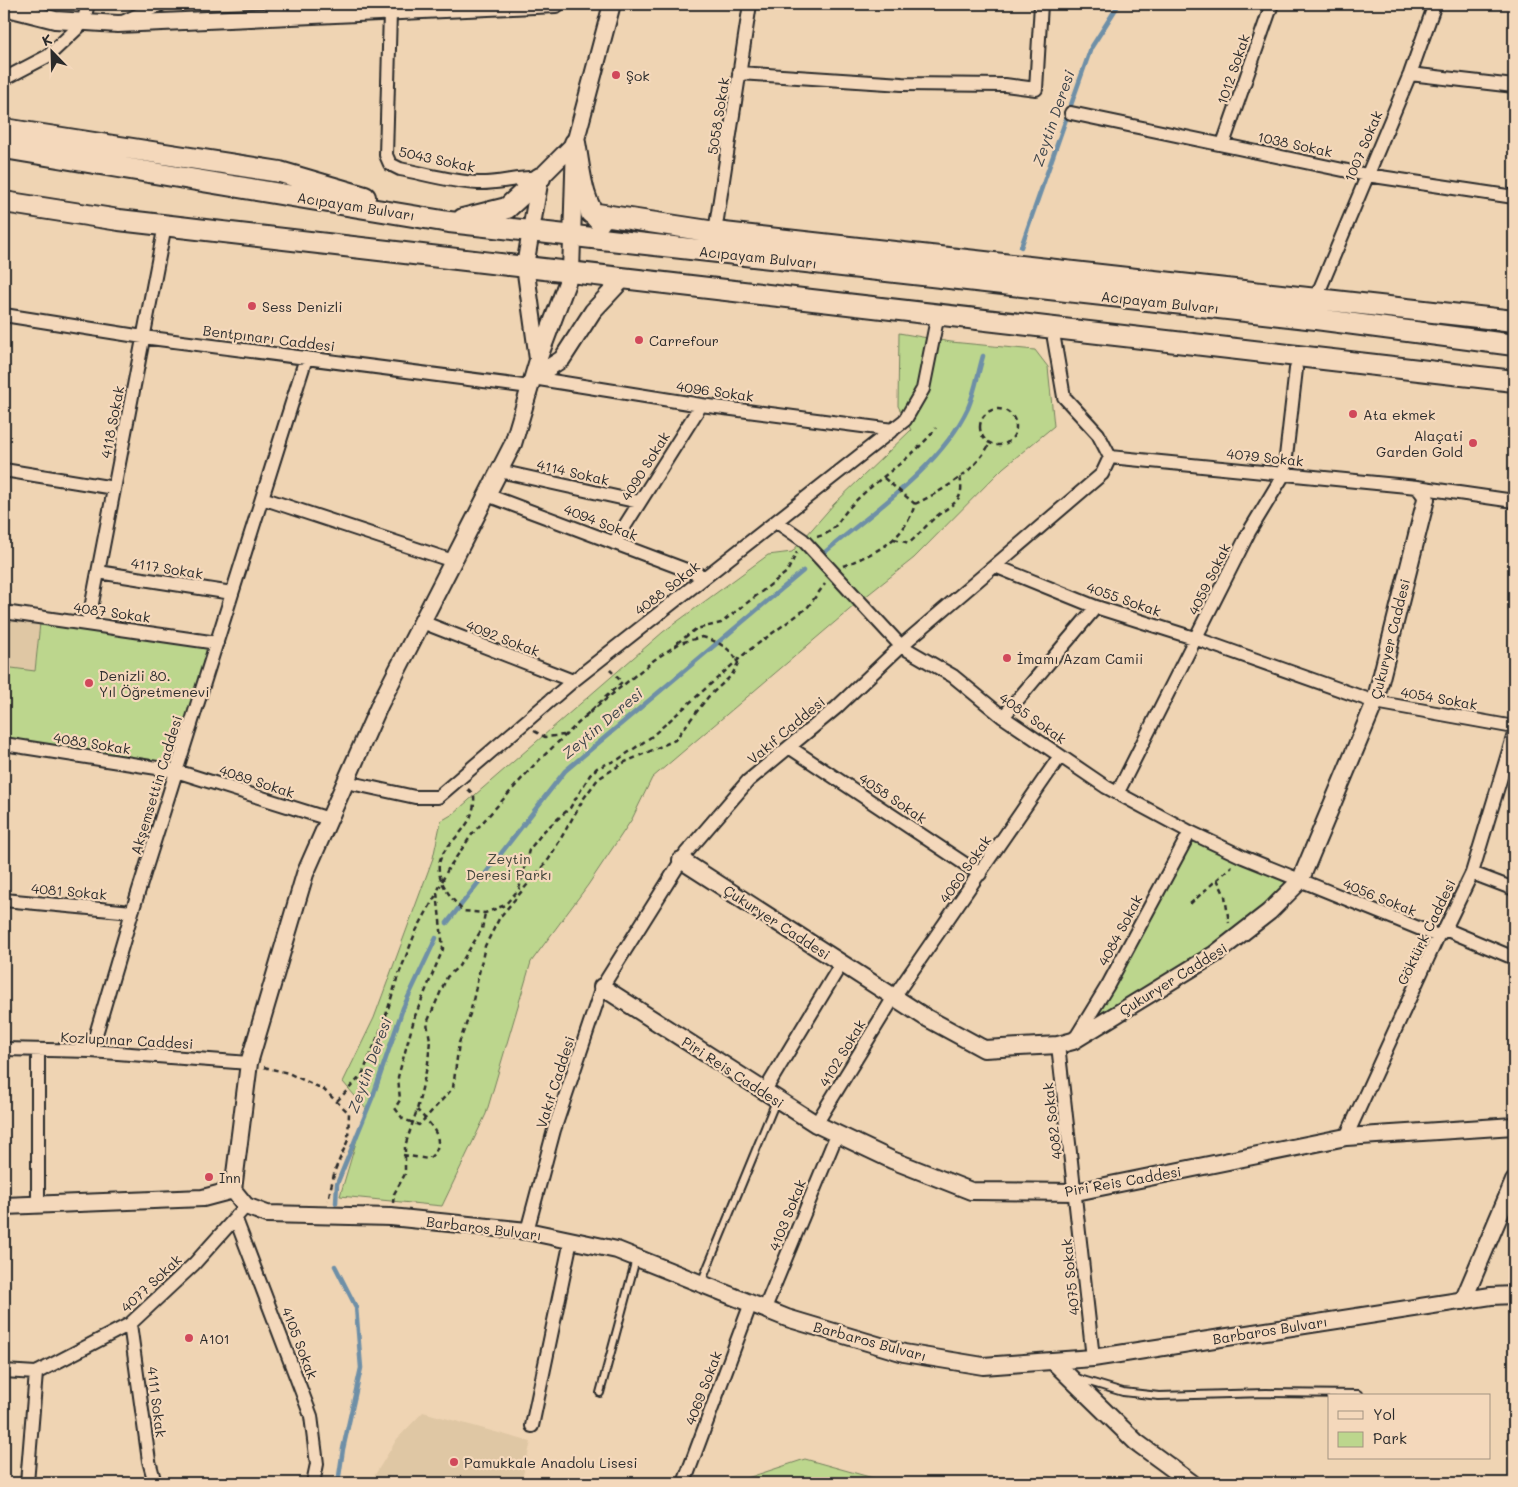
<svg xmlns="http://www.w3.org/2000/svg" width="1518" height="1487" font-family="Mali,sans-serif">
	<rect width="100%" height="100%" fill="#efd4b3"/>
	<filter id="ink" filterUnits="userSpaceOnUse"><feTurbulence type="fractalNoise" baseFrequency=".02" numOctaves="2"/><feDisplacementMap in="SourceGraphic" scale="10" xChannelSelector="R" yChannelSelector="G"/><feConvolveMatrix kernelMatrix="1 2 1 2 8 2 1 2 1" color-interpolation-filters="sRGB"/></filter>
	<g filter="url(#ink)">
		<!-- built -->
		<path fill="#dfc7a4" d="M4,612l36,5 -13,129 -23,-3z
			M423,1412l108,30 -10,41h-151l27,-44z"/>
		<!-- green -->
		<path fill="#bcd68d" stroke="#74805c" d="M899,333l52,9 84,8 13,17 6,59 -51,42 -89,90 -59,47 -203,173 -20,41 -44,66 -57,77 -45,152 -44,92 -102,-10 26,-87 -23,-27 31,-64 59,-160 8,-37 12,-7 210,-182 105,-77 24,-3 42,-48 77,-74 -13,-24z
			M40,623l167,24 -32,119 -171,-24v-75l31,4z
			M1194,839l88,41 5,5 -3,5 -96,73 -98,58z
			M805,1459l86,24h-159z"/>
		<g fill="none" stroke-linecap="round" stroke-linejoin="round">
			<!-- stream -->
			<path stroke="#6e8fa7" stroke-width="4.5" d="M1021,247l70,-199 28,-44
				M825,552c49,-41 116,-86 143,-144 7,-16 10,-35 15,-52
				M447,923l118,-152 238,-200
				M336,1203l1,-19 36,-88 30,-88 33,-70
				M335,1266l21,41 5,61 -18,81 -5,34"/>
			<!-- service casing -->
			<g stroke="#2b2b2b" stroke-width="10">
				<path id="service" d="M701,1283l75,-182
					M1076,1378l47,14 36,4 107,-3 93,1
					M600,1393l36,-134"/>
			</g>
			<!-- minor casing -->
			<g stroke="#2b2b2b" stroke-width="16">
				<path id="minor" d="M390,12l-4,143 4,9 10,5c26,5 52,13 78,14 21,1 42,-7 62,-5
					M123,22l38,-18
					M739,73l163,11 103,1 31,4 5,-85
					M1410,74l104,12
					M4,79l44,-23 35,-33 5,-19
					M1071,113l296,62 147,22
					M1223,144l49,-140
					M715,232l35,-228
					M1316,298l94,-224 25,-70
					M4,315l139,22 387,50
					M533,378l168,27 192,25
					M1110,457l307,30 9,12
					M4,470l110,18
					M499,471l140,31
					M1417,487l97,14
					M487,495l218,82
					M262,498l191,63
					M777,522l26,18 98,106 52,30 50,41 103,70 84,45 53,25 195,79
					M614,543l87,-138
					M995,566l101,41 101,32 178,63 139,25
					M98,572l134,21
					M4,612l213,31
					M422,622l151,59
					M88,624l77,-399
					M1003,717l93,-110
					M4,744l172,27 153,48
					M789,747l191,127
					M346,782l69,15h23l135,-116 332,-261 18,-31 15,-75
					M1118,792l131,-260 35,-58 12,-105
					M1472,873l42,16
					M4,900l128,12
					M1445,929l69,29
					M1075,1039l33,-54 82,-153
					M1058,1045l35,313
					M4,1049l87,2 158,12
					M38,1051v154
					M91,1051l41,-139 174,-554
					M764,1092l77,-128
					M816,1124l78,-127 166,-241
					M1346,1137l92,-201 7,-7 27,-56 42,-139
					M235,1217l76,199 6,48 -4,19
					M527,1231l27,-101 48,-143 84,-134 62,-72 88,-73 65,-62 201,-172 8,-17 -12,-23 -34,-37 -10,-58 2,-10
					M765,1308l72,-174
					M130,1324l19,137 6,22
					M4,1371l32,2 94,-49 64,-60 52,-58
					M532,1426l39,-186
					M27,1483l9,-110
					M684,1483l67,-180"/>
			</g>
			<!-- tertiary casing -->
			<g stroke="#2b2b2b" stroke-width="20">
				<path id="tertiary" d="M612,4l-37,139 -4,129 -33,88 -25,84 -133,260 -75,170 -56,189 -16,127 13,16 21,8 124,3 136,14 90,19 170,68 117,35 79,13 110,-8 398,-62 23,-1
					M4,7l51,13 63,4 438,-20
					M538,359l-13,-93 15,-88 35,-35
					M533,378l29,-19 31,-48 31,-33
					M681,860l244,157 59,32 74,-4 15,-4 142,-87 54,-42 31,-31 75,-179 51,-203
					M602,987l214,137 76,36 79,31 105,1 270,-55 168,-11
					M4,1206l199,-8 30,-8
					M1463,1301l51,-120
					M1053,1361l83,81 56,41"/>
			</g>
			<!-- primary casing -->
			<g stroke="#2b2b2b" stroke-width="24">
				<path id="primary" d="M4,129l276,43 85,25
					M575,143c5,26 6,60 25,79
					M4,148l445,74 867,97 198,26
					M4,202l115,18 1395,161
					M591,213l124,19 799,89
					M463,219l44,-11 33,-30"/>
			</g>
			<!-- path -->
			<path stroke="#2b2b2b" stroke-width="2.5" stroke-dasharray="5 4" stroke-linecap="butt" d="M980 427a18 18 0 1 1 36 0a18 18 0 1 1-36 0Z
				M884,478l31,26
				M817,537c19,-5 20,-16 33,-30 26,-29 62,-47 86,-79
				M894,539l15,4c10,-8 18,-19 28,-27 17,-14 28,-14 23,-40
				M843,566c34,-14 61,-25 72,-62 29,-14 60,-32 75,-61
				M702,637c13,3 31,12 36,26l-6,12 -24,22 -33,43 -52,23 -25,16 -14,19 -35,61 -49,58 -15,29 -15,68 -11,29 -6,45 -34,37 -16,-6 -8,-11 5,-8 -2,-23 17,-61 28,-67 -6,-57 11,-23 25,-36 62,-69 53,-50 66,-54 26,-17z
				M677,643l19,-14 25,-6 66,-51 10,-20
				M585,716l37,-34 -12,-12
				M534,731l11,6 19,-2
				M468,789l6,6c4,53 -73,50 -11,116l22,2 20,-8 14,-16 10,-39 15,-19 26,-23 20,-33 7,-7 22,-9 32,-22 97,-86 59,-43 18,-24
				M1217,879l8,17 4,27
				M1190,904l42,-38
				M264,1067l24,6 35,16 26,24 -1,27 -13,30 -7,30
				M337,1101l25,-26 22,-53 13,-43 19,-48 21,-38
				M403,1155l25,4c22,-16 3,-35 -11,-49
				M393,1203l1,-9 11,-20v-28l12,-36 11,-47 2,-23 -3,-17 20,-46 12,-11 23,-37 3,-16"/>
			<!-- service -->
			<use href="#service" stroke="#f4d8bb" stroke-width="6"/>
			<!-- minor -->
			<use href="#minor" stroke="#f4d8bb" stroke-width="12"/>
			<!-- tertiary -->
			<use href="#tertiary" stroke="#f4d8bb" stroke-width="16"/>
			<!-- primary -->
			<use href="#primary" stroke="#f4d8bb" stroke-width="20"/>
		</g>
	</g>
	<!-- markers -->
	<g fill="#d1495b" stroke="#f4d8bb" stroke-width="2">
		<circle cx="616" cy="75" r="5"/>
		<circle cx="252" cy="306" r="5"/>
		<circle cx="639" cy="340" r="5"/>
		<circle cx="1353" cy="414" r="5"/>
		<circle cx="1473" cy="443" r="5"/>
		<circle cx="1007" cy="658" r="5"/>
		<circle cx="89" cy="683" r="5"/>
		<circle cx="209" cy="1177" r="5"/>
		<circle cx="189" cy="1338" r="5"/>
		<circle cx="454" cy="1462" r="5"/>
	</g>
	<g text-anchor="middle" dominant-baseline="central" stroke-width="4.5" stroke-linejoin="round" paint-order="stroke">
		<!-- street labels -->
		<g font-size="14" fill="#2b2b2b" stroke="#f4d8bb">
			<text transform="translate(1233 69) rotate(-71)">1012 Sokak</text>
			<text transform="translate(718 116) rotate(-81)">5058 Sokak</text>
			<text transform="translate(1295 144) rotate(12)">1038 Sokak</text>
			<text transform="translate(1363 146) rotate(-67)">1007 Sokak</text>
			<text transform="translate(437 159) rotate(12)">5043 Sokak</text>
			<text transform="translate(356 206) rotate(9)">Acıpayam Bulvarı</text>
			<text transform="translate(758 257) rotate(6)">Acıpayam Bulvarı</text>
			<text transform="translate(1160 302) rotate(6)">Acıpayam Bulvarı</text>
			<text transform="translate(269 338) rotate(7)">Bentpınarı Caddesi</text>
			<text transform="translate(715 391) rotate(8)">4096 Sokak</text>
			<text transform="translate(112 422) rotate(-79)">4118 Sokak</text>
			<text transform="translate(1265 457) rotate(6)">4079 Sokak</text>
			<text transform="translate(645 466) rotate(-58)">4090 Sokak</text>
			<text transform="translate(573 472) rotate(13)">4114 Sokak</text>
			<text transform="translate(601 522) rotate(21)">4094 Sokak</text>
			<text transform="translate(167 568) rotate(9)">4117 Sokak</text>
			<text transform="translate(1209 579) rotate(-64)">4059 Sokak</text>
			<text transform="translate(667 588) rotate(-38)">4088 Sokak</text>
			<text transform="translate(1124 599) rotate(19)">4055 Sokak</text>
			<text transform="translate(112 612) rotate(8)">4087 Sokak</text>
			<text transform="translate(503 638) rotate(21)">4092 Sokak</text>
			<text transform="translate(1390 639) rotate(-76)">Çukuryer Caddesi</text>
			<text transform="translate(1439 698) rotate(10)">4054 Sokak</text>
			<text transform="translate(1033 718) rotate(35)">4085 Sokak</text>
			<text transform="translate(786 730) rotate(-40)">Vakıf Caddesi</text>
			<text transform="translate(92 743) rotate(9)">4083 Sokak</text>
			<text transform="translate(257 781) rotate(18)">4089 Sokak</text>
			<text transform="translate(156 785) rotate(-73)">Akşemsettin Caddesi</text>
			<text transform="translate(893 798) rotate(34)">4058 Sokak</text>
			<text transform="translate(965 869) rotate(-55)">4060 Sokak</text>
			<text transform="translate(69 891) rotate(5)">4081 Sokak</text>
			<text transform="translate(1380 897) rotate(22)">4056 Sokak</text>
			<text transform="translate(777 922) rotate(33)">Çukuryer Caddesi</text>
			<text transform="translate(1120 930) rotate(-62)">4084 Sokak</text>
			<text transform="translate(1426 932) rotate(-64)">Göktürk Caddesi</text>
			<text transform="translate(1173 979) rotate(-32)">Çukuryer Caddesi</text>
			<text transform="translate(127 1040) rotate(3)">Kozlupınar Caddesi</text>
			<text transform="translate(842 1053) rotate(-59)">4102 Sokak</text>
			<text transform="translate(733 1072) rotate(33)">Piri Reis Caddesi</text>
			<text transform="translate(555 1082) rotate(-72)">Vakıf Caddesi</text>
			<text transform="translate(1052 1121) rotate(-97)">4082 Sokak</text>
			<text transform="translate(1123 1181) rotate(-10)">Piri Reis Caddesi</text>
			<text transform="translate(787 1215) rotate(-68)">4103 Sokak</text>
			<text transform="translate(484 1228) rotate(7)">Barbaros Bulvarı</text>
			<text transform="translate(1070 1277) rotate(-96)">4075 Sokak</text>
			<text transform="translate(151 1283) rotate(-43)">4077 Sokak</text>
			<text transform="translate(1270 1330) rotate(-9)">Barbaros Bulvarı</text>
			<text transform="translate(870 1341) rotate(15)">Barbaros Bulvarı</text>
			<text transform="translate(300 1343) rotate(69)">4105 Sokak</text>
			<text transform="translate(703 1388) rotate(-69)">4069 Sokak</text>
			<text transform="translate(157 1402) rotate(83)">4111 Sokak</text>
		</g>
		<!-- poi labels -->
		<g font-size="14" fill="#2b2b2b" stroke="#f4d8bb" text-anchor="start">
			<text x="626" y="75">Şok</text>
			<text x="262" y="306">Sess Denizli</text>
			<text x="649" y="340">Carrefour</text>
			<text x="1363" y="414">Ata ekmek</text>
			<text x="1463" y="435" text-anchor="end">Alaçati<tspan x="1463" dy="16">Garden Gold</tspan></text>
			<text x="1017" y="658">İmamı Azam Camii</text>
			<text x="99" y="675">Denizli 80.<tspan x="99" dy="16">Yıl Öğretmenevi</tspan></text>
			<text x="219" y="1177">Inn</text>
			<text x="199" y="1338">A101</text>
			<text x="464" y="1462">Pamukkale Anadolu Lisesi</text>
		</g>
		<!-- park labels -->
		<g font-size="14" fill="#41453a" stroke="#f4d8bb">
			<text x="509" y="858">Zeytin<tspan x="509" dy="16">Deresi Parkı</tspan></text>
		</g>
		<!-- water labels -->
		<g font-size="15" font-style="italic" fill="#3c444a" stroke="#f4d8bb">
			<text transform="translate(1053 118) rotate(-71)">Zeytin Deresi</text>
			<text transform="translate(602 723) rotate(-40)">Zeytin Deresi</text>
			<text transform="translate(369 1065) rotate(-70)">Zeytin Deresi</text>
		</g>
	</g>
	<!-- margin -->
	<rect width="1518" height="1487" fill="none" stroke="#f4d8bb" stroke-width="20"/>
	<rect x="10" y="10" width="1498" height="1467" fill="none" stroke="#2b2b2b" stroke-width="2" filter="url(#ink)"/>
	<!-- legend -->
	<rect x="1328" y="1394" width="162" height="65" fill="#f4d8bb" stroke="#a49381"/>
	<rect x="1338" y="1411" width="25" height="8" fill="#f4d8bb" stroke="#a49381"/>
	<text x="1373" y="1420" font-size="15" fill="#2b2b2b">Yol</text>
	<rect x="1338" y="1432" width="25" height="15" fill="#bcd68d" stroke="#a49381"/>
	<text x="1373" y="1444" font-size="15" fill="#2b2b2b">Park</text>
	<!-- north arrow -->
	<g transform="translate(52 52) rotate(337)" stroke="#f4d8bb" stroke-width="4" paint-order="stroke">
	<path d="M0-4L9 19L0 12L-9 19Z" fill="#2b2b2b"/>
	<text y="-8" font-size="14" font-weight="bold" text-anchor="middle" fill="#2b2b2b">K</text>
	</g>
</svg>
